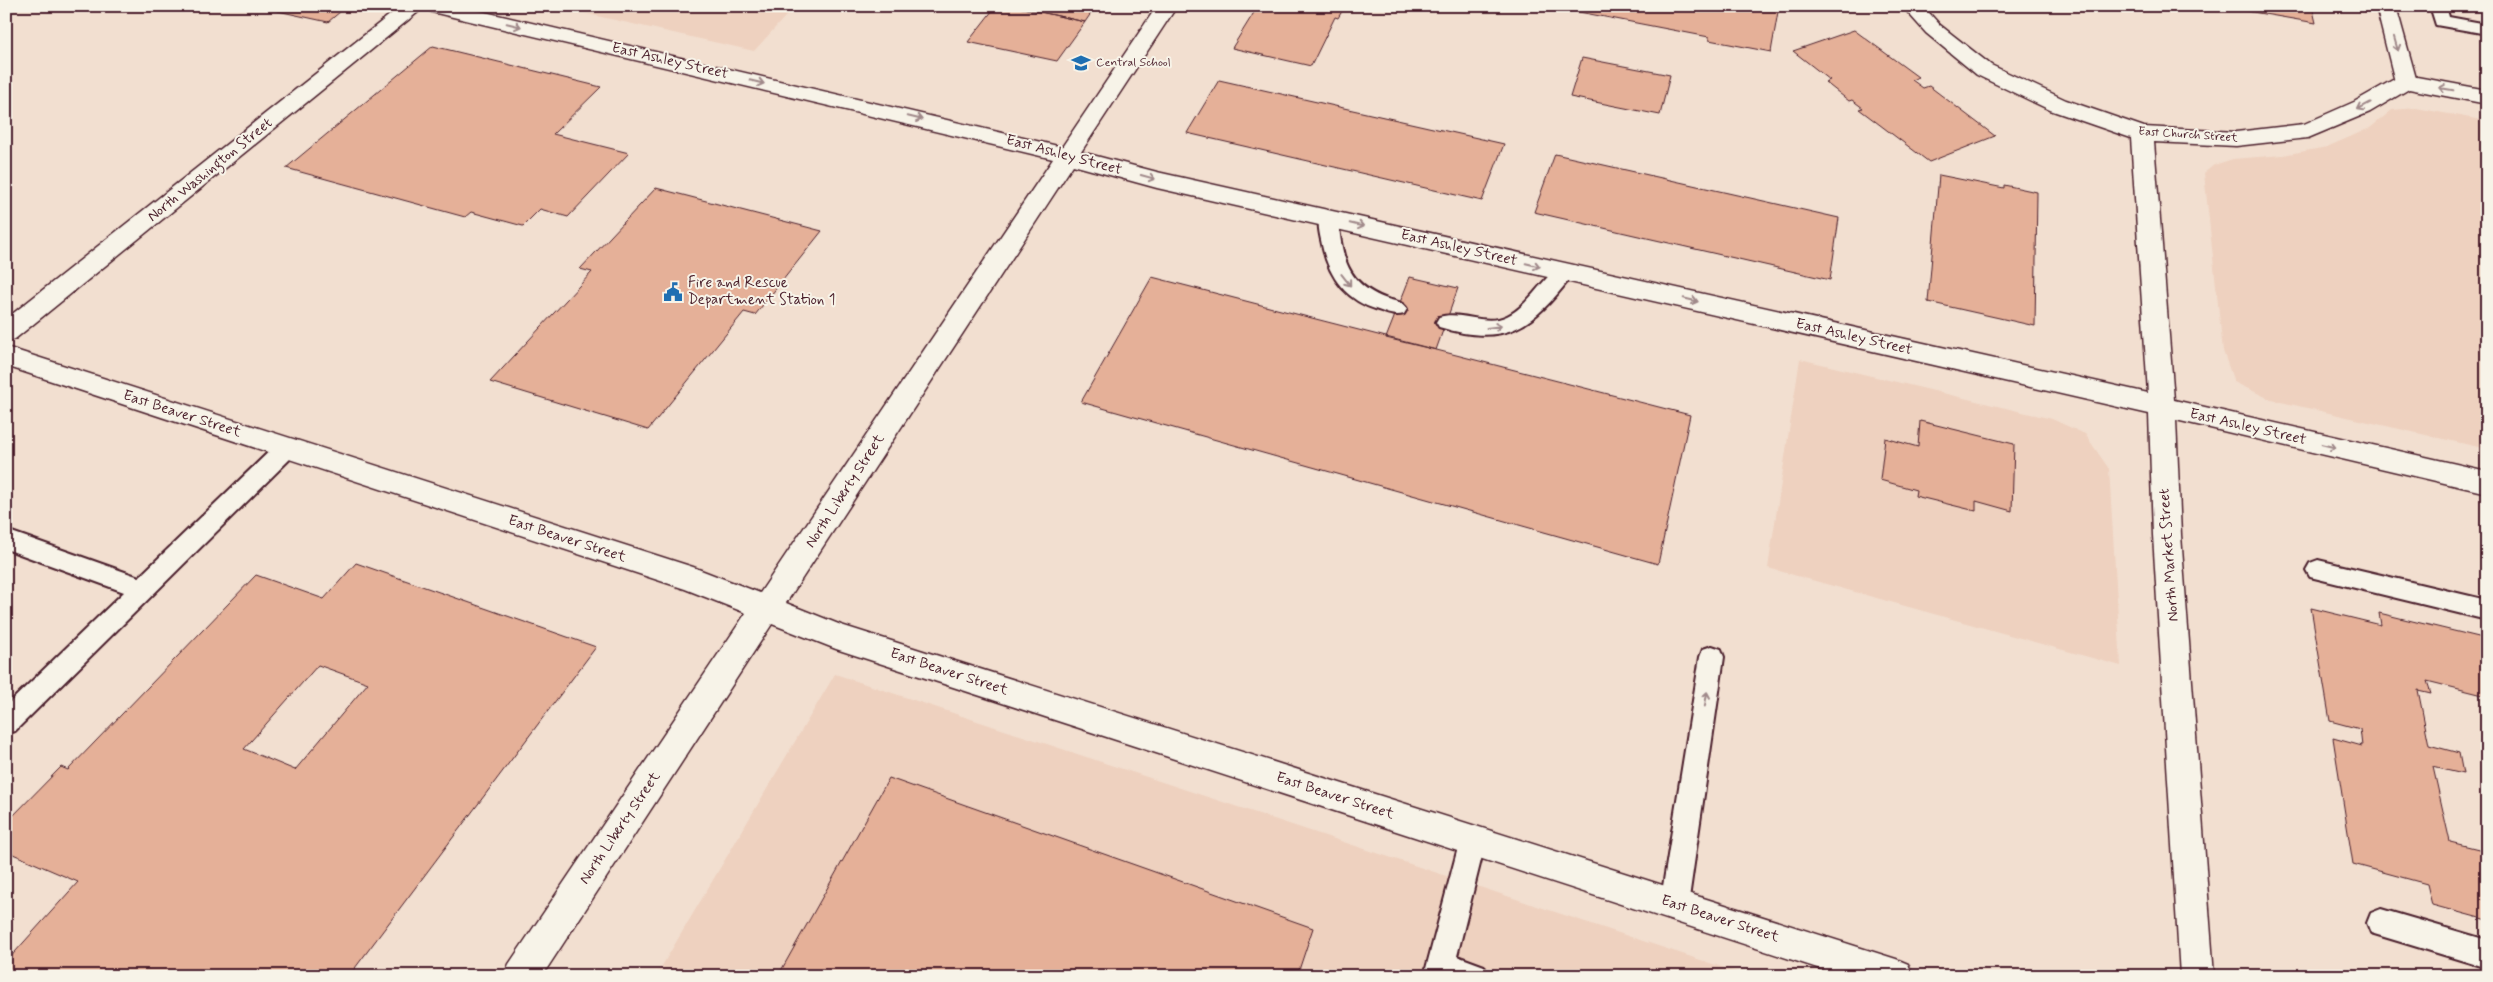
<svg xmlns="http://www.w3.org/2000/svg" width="2493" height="982" font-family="Mynerve,sans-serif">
	<rect width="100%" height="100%" fill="#f2dfd0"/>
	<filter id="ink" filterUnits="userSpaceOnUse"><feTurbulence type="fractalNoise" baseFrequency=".02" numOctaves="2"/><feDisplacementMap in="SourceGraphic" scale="10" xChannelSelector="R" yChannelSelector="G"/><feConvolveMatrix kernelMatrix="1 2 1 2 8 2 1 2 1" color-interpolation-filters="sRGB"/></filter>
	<g filter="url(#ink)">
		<!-- built -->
		<path fill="#eed1bf" d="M552,6h243l-41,45z
			M2416,108l71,13v328l-215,-49 -38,-18 -11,-31 -19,-178 10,-8 19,-6 50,-4 44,-8 43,-19 22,-18z
			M1800,359l252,60 33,15 24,35 12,197 -353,-98z
			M835,674l914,302h-1093z"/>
		<!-- building -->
		<path fill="#e5b098" stroke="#4a1f2b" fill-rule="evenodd" d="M255,6h92l-19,16z
			M996,6h18l71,16 -28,39 -89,-19z
			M1014,6h82l-11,16z
			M1258,6h87l-7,12 -3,-1 -24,49 -79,-18z
			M1548,6h231l-8,46 -62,-12v-3z
			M2218,6h94l4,17z
			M1854,30l64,47 -6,3 11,8 6,-2 66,50 -66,26 -70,-53 4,-1 -11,-8 -3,1 -24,-19 5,-2 -37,-29z
			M433,46l168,41 -48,47 76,19 -61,64 -28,-8 -17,17 -52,-14 -6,5 -179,-49z
			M1582,58l88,17 -10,40 -90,-18z
			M1219,80l285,64 -22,57 -295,-68z
			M1555,154l284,64 -9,62 -296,-68z
			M1939,175l65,13v-3l33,7 -2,134 -107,-24z
			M656,188l166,43 -67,84 -11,-3 -96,118 -158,-48 102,-110 -12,-3z
			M1152,277l538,138 -32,149 -577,-162z
			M1410,277l48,11 -22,62 -50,-12z
			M1920,421l94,23 -2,67 -36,-10v10l-61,-15 1,-6 -36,-10 5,-42 33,9z
			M356,563l240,84 -247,329h-343v-14l72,-80 -72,-31v-28l55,-56 7,3 188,-195 68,24zM318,665l50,18 -73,87 -51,-21z
			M2311,608l70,17 -2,-12 108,26v57l-60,-15 4,12 -13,-3 11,55 30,8 4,21 -30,-7 17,75 37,9v69l-55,-15 -5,-21 -74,-20 -20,-126 29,8 -2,-17 -30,-8z
			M889,778l424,150 -16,48h-519z"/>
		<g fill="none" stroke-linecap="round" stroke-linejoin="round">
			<!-- lane casing -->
			<g stroke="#4a1f2b" stroke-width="4">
				<path id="lane" d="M2430,6h16l3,11 38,7v10l-51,-9z
					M1328,212l7,1 3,5c4,39 8,66 49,81 8,2 16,3 20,10l-3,5c-9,3 -17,-1 -26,-4 -34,-10 -51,-36 -57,-70 -2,-9 -4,-19 0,-27z
					M1564,265l7,2 3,5 -3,5c-39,51 -66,70 -132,50l-3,-5 3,-5c22,-7 46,10 68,-1 23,-10 40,-46 57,-51z
					M287,439l8,3 3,6 -3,6 -280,277 -9,3v-28l118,-114 -118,-43v-19l133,47 140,-135z
					M2318,560l169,40v20l-177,-43 -4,-7 4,-7z
					M1712,646l9,3 3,8 -36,248 -4,10 -10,4 -10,-4 -4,-10 40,-248 3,-8z
					M1473,827l9,4 4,9 -29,116 27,10 4,10h-64l36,-136 4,-9z
					M2381,909l106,31v28l-116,-35 -4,-10 4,-10z"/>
			</g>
			<!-- street casing -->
			<g stroke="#4a1f2b" stroke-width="3">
				<path id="street" d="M2376,6h20l21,76 -3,5 -8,2 -8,-2 -3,-5z"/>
			</g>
			<!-- secondary casing -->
			<g stroke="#4a1f2b" stroke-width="3">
				<path id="secondary" d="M401,6h58l603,141 95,-141h20l-96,146 76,20 991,221 -17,-255 -81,-28 -73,-35 -51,-42 -24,-27h21l17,19 51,40 75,35 78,27 92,5 68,-8 50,-22 44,-25 8,-2 81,15v14l-78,-15 -39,23 -62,26 -72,8 -82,-4 20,258 313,71v22l-311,-73 5,115 33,441h-34l-27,-441 -4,-121 -992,-226 -84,-23 -287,438 55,22 1055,334 12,5 5,12h-71l-1006,-327 -64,-25 -230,352h-38l5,-12 237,-351 -61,-24 -679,-223v-19l687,220 67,26 293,-434 -621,-147 -9,-4 -408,331 -9,3v-23z"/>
			</g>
			<!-- lane -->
			<use href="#lane" fill="#f7f3e8" fill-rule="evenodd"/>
			<!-- street -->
			<use href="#street" fill="#f7f3e8" fill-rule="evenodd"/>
			<!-- secondary -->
			<use href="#secondary" fill="#f7f3e8" fill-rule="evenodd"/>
		</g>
		<!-- one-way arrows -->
		<defs><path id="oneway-shaft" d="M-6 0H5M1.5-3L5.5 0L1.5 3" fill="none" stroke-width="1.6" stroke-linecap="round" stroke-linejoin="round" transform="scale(1.25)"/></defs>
		<g stroke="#a0898a">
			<use href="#oneway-shaft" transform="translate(514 25) rotate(13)"/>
			<use href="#oneway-shaft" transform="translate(2396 44) rotate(74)"/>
			<use href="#oneway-shaft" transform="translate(757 82) rotate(13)"/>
			<use href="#oneway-shaft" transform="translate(2446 89) rotate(-170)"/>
			<use href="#oneway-shaft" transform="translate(2364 106) rotate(152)"/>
			<use href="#oneway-shaft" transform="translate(915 118) rotate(13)"/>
			<use href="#oneway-shaft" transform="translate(1148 177) rotate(15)"/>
			<use href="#oneway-shaft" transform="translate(1357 225) rotate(13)"/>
			<use href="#oneway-shaft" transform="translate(1533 265) rotate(13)"/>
			<use href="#oneway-shaft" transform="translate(1346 280) rotate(52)"/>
			<use href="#oneway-shaft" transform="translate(1691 300) rotate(13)"/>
			<use href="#oneway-shaft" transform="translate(1494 327) rotate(-7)"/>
			<use href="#oneway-shaft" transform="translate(2329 446) rotate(13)"/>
			<use href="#oneway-shaft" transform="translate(1706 699) rotate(-81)"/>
		</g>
	</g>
	<!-- icons -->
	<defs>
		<g id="school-bare" transform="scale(1.5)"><path d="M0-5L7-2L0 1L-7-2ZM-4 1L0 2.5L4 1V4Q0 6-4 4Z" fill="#1f6fb2" stroke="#f7f3e8" stroke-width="2.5" paint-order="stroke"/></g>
		<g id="civic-bare" transform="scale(1.5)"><path d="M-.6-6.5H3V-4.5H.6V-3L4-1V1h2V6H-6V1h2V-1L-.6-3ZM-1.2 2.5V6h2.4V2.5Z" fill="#1f6fb2" stroke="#f7f3e8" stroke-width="2.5" paint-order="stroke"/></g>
	</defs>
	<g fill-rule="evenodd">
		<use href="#school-bare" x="1081" y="63"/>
		<use href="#civic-bare" x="673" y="292"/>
	</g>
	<g text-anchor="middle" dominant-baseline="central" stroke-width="4" stroke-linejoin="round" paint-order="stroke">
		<!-- far-poi labels -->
		<g font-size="12" fill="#4a1f2b" stroke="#f7f3e8" text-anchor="start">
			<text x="1096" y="63">Central School</text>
		</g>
		<!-- far-street labels -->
		<g font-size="12" fill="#4a1f2b" stroke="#f7f3e8">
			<text transform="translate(2188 135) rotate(4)">East Church Street</text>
		</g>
		<!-- street labels -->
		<g font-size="15" fill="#4a1f2b" stroke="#f7f3e8">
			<text transform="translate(670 61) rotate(13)">East Ashley Street</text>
			<text transform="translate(1064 155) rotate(15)">East Ashley Street</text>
			<text transform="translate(210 170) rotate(-39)">North Washington Street</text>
			<text transform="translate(1459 248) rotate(13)">East Ashley Street</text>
			<text transform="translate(1854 337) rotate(13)">East Ashley Street</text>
			<text transform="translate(182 414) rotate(18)">East Beaver Street</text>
			<text transform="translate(2248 427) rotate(13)">East Ashley Street</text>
			<text transform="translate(845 491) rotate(-57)">North Liberty Street</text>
			<text transform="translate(567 539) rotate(18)">East Beaver Street</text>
			<text transform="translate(2169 555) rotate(-94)">North Market Street</text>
			<text transform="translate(949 672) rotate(18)">East Beaver Street</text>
			<text transform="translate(1335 796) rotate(18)">East Beaver Street</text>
			<text transform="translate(620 828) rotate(-56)">North Liberty Street</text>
			<text transform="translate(1720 919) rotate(18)">East Beaver Street</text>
		</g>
		<!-- poi labels -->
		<g font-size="15" fill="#4a1f2b" stroke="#f7f3e8" text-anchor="start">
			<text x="688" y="283">Fire and Rescue<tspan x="688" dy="17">Department Station 1</tspan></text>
		</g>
	</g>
	<!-- margin -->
	<rect width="2493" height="982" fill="none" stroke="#f7f3e8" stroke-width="25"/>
	<rect x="12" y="12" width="2468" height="957" fill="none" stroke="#4a1f2b" stroke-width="2" filter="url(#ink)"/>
</svg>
